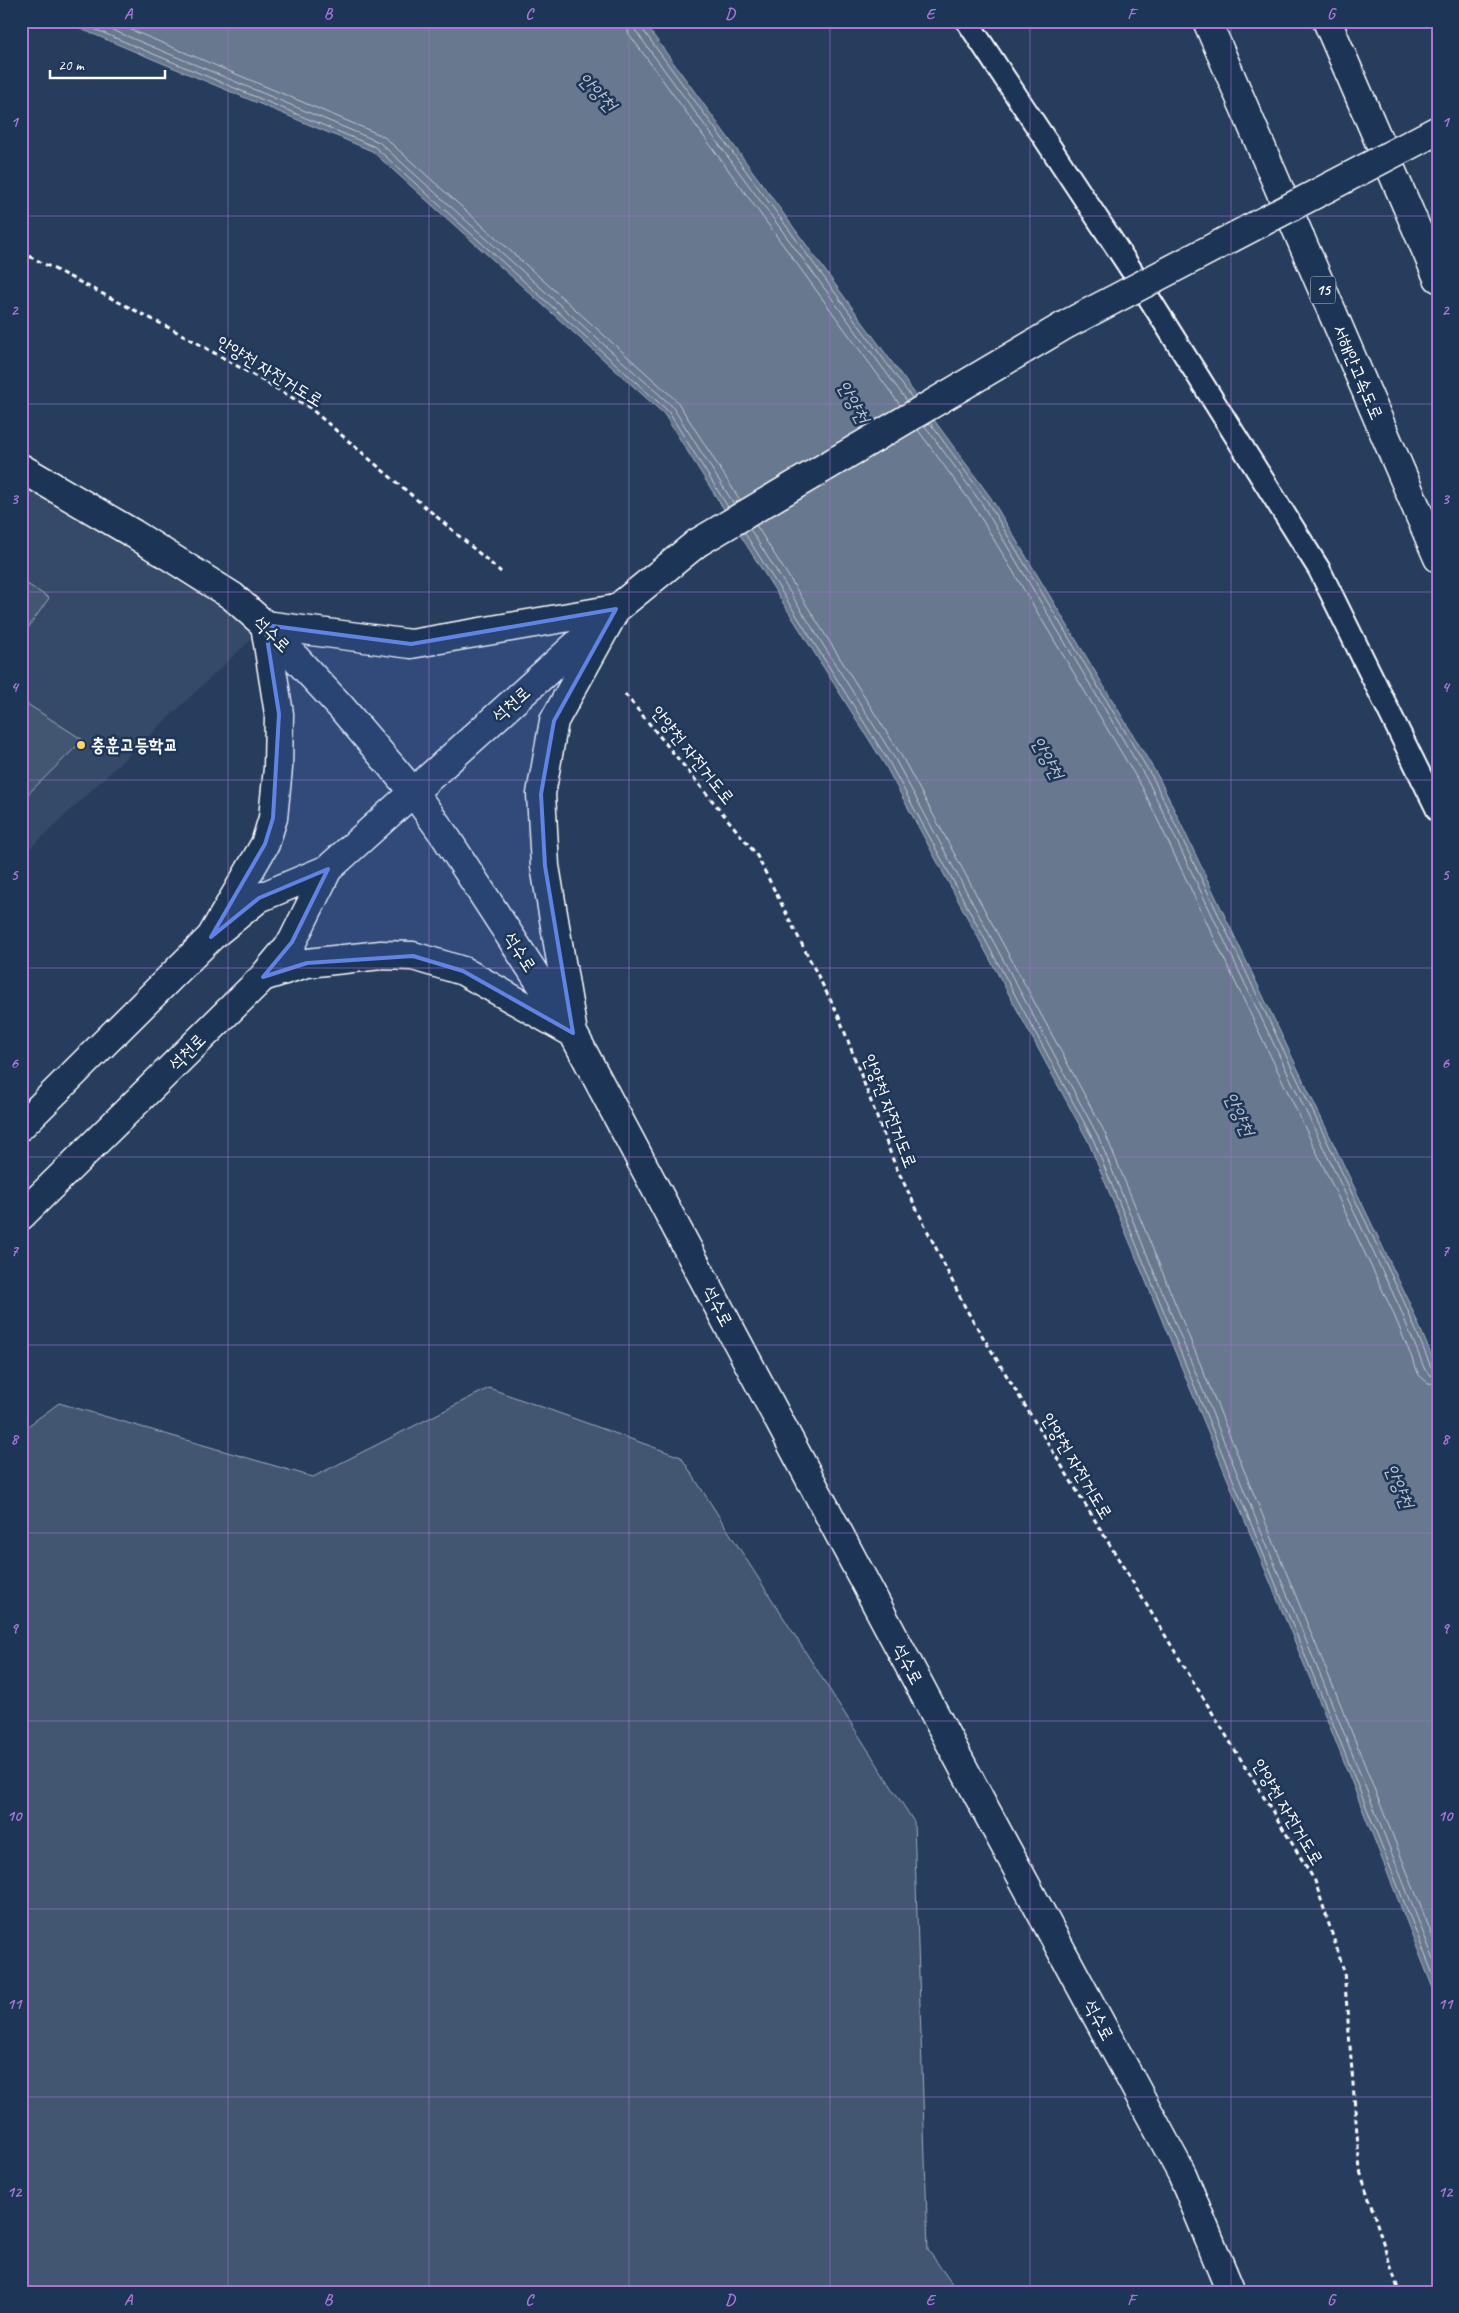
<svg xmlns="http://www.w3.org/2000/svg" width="1459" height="2313" font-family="Caveat,'Poor Story',sans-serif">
	<rect width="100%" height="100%" fill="#263d5e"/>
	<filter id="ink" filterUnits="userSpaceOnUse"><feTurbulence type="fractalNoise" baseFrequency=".02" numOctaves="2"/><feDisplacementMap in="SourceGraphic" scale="10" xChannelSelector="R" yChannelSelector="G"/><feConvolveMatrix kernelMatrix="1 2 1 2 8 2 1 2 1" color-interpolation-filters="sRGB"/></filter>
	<g filter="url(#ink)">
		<!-- built -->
		<path fill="#344a68" d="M21,484l205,119 33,29 -238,225z"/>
		<!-- green -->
		<path fill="#425672" stroke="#a0aab8" d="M21,580l28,18 -28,40z
			M21,700l62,40 -62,61z
			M489,1388l192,69 233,365 14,428 30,42h-937v-861l38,-28 254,74z"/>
		<!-- water -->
		<path fill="#67788e" stroke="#a4aebb" d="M62,21h581l348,477 168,280 250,524 29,69v630l-108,-274 -242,-586 -203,-376 -221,-351 -292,-263z"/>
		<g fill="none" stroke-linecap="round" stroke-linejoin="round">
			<!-- shore -->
			<path stroke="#c2c9d2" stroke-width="1" d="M75,21l300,126 293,264 60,96
				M91,21l288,121 293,264 62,98
				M110,21l273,115 294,265 63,99
				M625,21l4,13 271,371
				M633,21l2,9 272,371
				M639,21l1,5 272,372
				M930,423l57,78 167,279 251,524 26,63 7,4
				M925,426l57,78 167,279 250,523 26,64 5,5 8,2
				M918,430l57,78 167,279 250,523 27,65 9,8 10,1
				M756,525l145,230 204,378 242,587 91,230
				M750,529l145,230 203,377 242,587 98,247
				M744,532l145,230 204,377 241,587 104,261"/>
			<!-- lane casing -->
			<g stroke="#fff" stroke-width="25">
				<path id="lane" d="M967,21l165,250 187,298 119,242"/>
			</g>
			<!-- secondary casing -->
			<g stroke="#fff" stroke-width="31">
				<path id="secondary" d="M21,468l113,66 98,62 33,29 76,82 73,86 33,46 126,194 425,800 184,341 49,118
					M211,937l54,-93 8,-26 5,-50 1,-54 -14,-89 146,19 205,-35 -62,112 -13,73 4,72 28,167 -110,-62 -50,-15 -32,-1 -74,8 -44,14
					M21,1126l190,-189 48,-39 69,-29 288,-260 81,-66
					M21,1216l242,-239 29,-35 36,-73"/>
			</g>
			<!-- highway casing -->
			<g stroke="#fff" stroke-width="31">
				<path id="highway" d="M1207,21l231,537
					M1327,21l111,257"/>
			</g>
			<!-- path -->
			<path stroke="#fff" stroke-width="3" stroke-dasharray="5 4" stroke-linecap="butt" d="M21,252l164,84 125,72 191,164
				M625,694l131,160 83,163 56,148 71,144 349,572 29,90 16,200 39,121"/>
			<!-- lane -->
			<use href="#lane" stroke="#1d3557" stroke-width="21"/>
			<!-- secondary -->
			<use href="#secondary" stroke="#1d3557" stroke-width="28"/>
			<!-- highway -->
			<use href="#highway" stroke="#1d3557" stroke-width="28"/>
			<!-- secondary-bridge casing -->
			<g stroke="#fff" stroke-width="31" stroke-linecap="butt">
				<path id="secondary-bridge" d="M697,543l370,-219 371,-194"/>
			</g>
			<!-- secondary-bridge -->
			<use href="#secondary-bridge" stroke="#1d3557" stroke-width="28"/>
		</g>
	</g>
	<!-- marked area -->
	<path fill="#6183e4" fill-opacity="0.2" stroke="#6183e4" stroke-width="4" stroke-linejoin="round" d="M616,609l-62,112 -13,73 4,72 28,167 -110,-62 -50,-15 -106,7 -44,14 29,-35 36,-73 -69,29 -48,39 54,-93 8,-26 6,-104 -14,-89 146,19z"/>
	<!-- grid -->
	<path fill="none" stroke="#a976d5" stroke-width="1" stroke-opacity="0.55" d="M228,21v2271M429,21v2271M629,21v2271M830,21v2271M1030,21v2271M1231,21v2271M21,216h1417M21,404h1417M21,592h1417M21,780h1417M21,968h1417M21,1157h1417M21,1345h1417M21,1533h1417M21,1721h1417M21,1909h1417M21,2097h1417"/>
	<!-- markers -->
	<circle fill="#ffd166" stroke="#1d3557" stroke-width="2" cx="81" cy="745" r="5"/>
	<g text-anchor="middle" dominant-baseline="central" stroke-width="5" stroke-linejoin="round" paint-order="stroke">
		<!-- shield labels -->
		<rect fill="#1d3557" stroke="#bbc2cd" stroke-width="1" x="1310.5" y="276.5" width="25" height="27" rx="4"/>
		<g font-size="16" font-weight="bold" fill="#fff">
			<text x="1323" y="290">15</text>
		</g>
		<!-- street labels -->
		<g font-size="18" fill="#fff" stroke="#1d3557">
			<text transform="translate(270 371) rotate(31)">안양천 자전거도로</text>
			<text transform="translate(1358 372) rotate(67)">서해안고속도로</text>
			<text transform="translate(272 634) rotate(45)">석수로</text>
			<text transform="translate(511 704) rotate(-42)">석천로</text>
			<text transform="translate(693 755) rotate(51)">안양천 자전거도로</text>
			<text transform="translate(520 952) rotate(57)">석수로</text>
			<text transform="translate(187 1052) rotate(-45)">석천로</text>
			<text transform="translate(890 1111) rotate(69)">안양천 자전거도로</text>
			<text transform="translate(718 1306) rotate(62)">석수로</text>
			<text transform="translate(1077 1466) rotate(59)">안양천 자전거도로</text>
			<text transform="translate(908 1664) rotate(62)">석수로</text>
			<text transform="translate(1288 1812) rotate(59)">안양천 자전거도로</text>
			<text transform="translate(1099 2020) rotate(62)">석수로</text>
		</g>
		<!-- poi labels -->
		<g font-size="18" font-weight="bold" fill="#fff" stroke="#1d3557" text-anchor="start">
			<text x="91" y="745">충훈고등학교</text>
		</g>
		<!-- water labels -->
		<g font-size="19" font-style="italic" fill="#bbc2cc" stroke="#1d3557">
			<text transform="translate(597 92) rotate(46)">안양천</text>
			<text transform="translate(853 402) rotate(61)">안양천</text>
			<text transform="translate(1047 758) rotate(61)">안양천</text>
			<text transform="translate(1239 1114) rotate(65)">안양천</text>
			<text transform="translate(1399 1486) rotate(67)">안양천</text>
		</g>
	</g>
	<!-- margin -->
	<rect width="1459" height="2313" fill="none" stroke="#1d3557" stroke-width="55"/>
	<!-- scale -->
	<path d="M50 70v8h115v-8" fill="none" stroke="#ffffff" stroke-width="2.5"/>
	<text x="58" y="70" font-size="15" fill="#ffffff" stroke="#1d3557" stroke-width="4" paint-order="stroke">20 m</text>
	<rect x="28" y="28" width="1404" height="2258" fill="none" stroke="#a976d5" stroke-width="2"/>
	<g font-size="16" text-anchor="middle" font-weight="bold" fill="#a976d5">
		<text x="128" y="19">A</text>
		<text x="328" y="19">B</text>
		<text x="529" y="19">C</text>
		<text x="730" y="19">D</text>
		<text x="930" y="19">E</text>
		<text x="1131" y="19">F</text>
		<text x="1331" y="19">G</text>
		<text x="14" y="127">1</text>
		<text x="1445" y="127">1</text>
		<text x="14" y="315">2</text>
		<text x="1445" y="315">2</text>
		<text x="14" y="504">3</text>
		<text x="1445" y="504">3</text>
		<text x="14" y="692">4</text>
		<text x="1445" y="692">4</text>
		<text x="14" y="880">5</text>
		<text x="1445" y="880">5</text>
		<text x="14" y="1068">6</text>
		<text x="1445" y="1068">6</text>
		<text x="14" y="1256">7</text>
		<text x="1445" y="1256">7</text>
		<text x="14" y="1444">8</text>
		<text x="1445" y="1444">8</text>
		<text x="14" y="1633">9</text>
		<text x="1445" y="1633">9</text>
		<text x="14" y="1821">10</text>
		<text x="1445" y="1821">10</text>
		<text x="14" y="2009">11</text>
		<text x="1445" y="2009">11</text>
		<text x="14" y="2197">12</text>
		<text x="1445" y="2197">12</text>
		<text x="128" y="2305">A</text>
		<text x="328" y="2305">B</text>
		<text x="529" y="2305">C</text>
		<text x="730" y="2305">D</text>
		<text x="930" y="2305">E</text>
		<text x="1131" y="2305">F</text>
		<text x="1331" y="2305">G</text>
	</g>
</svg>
